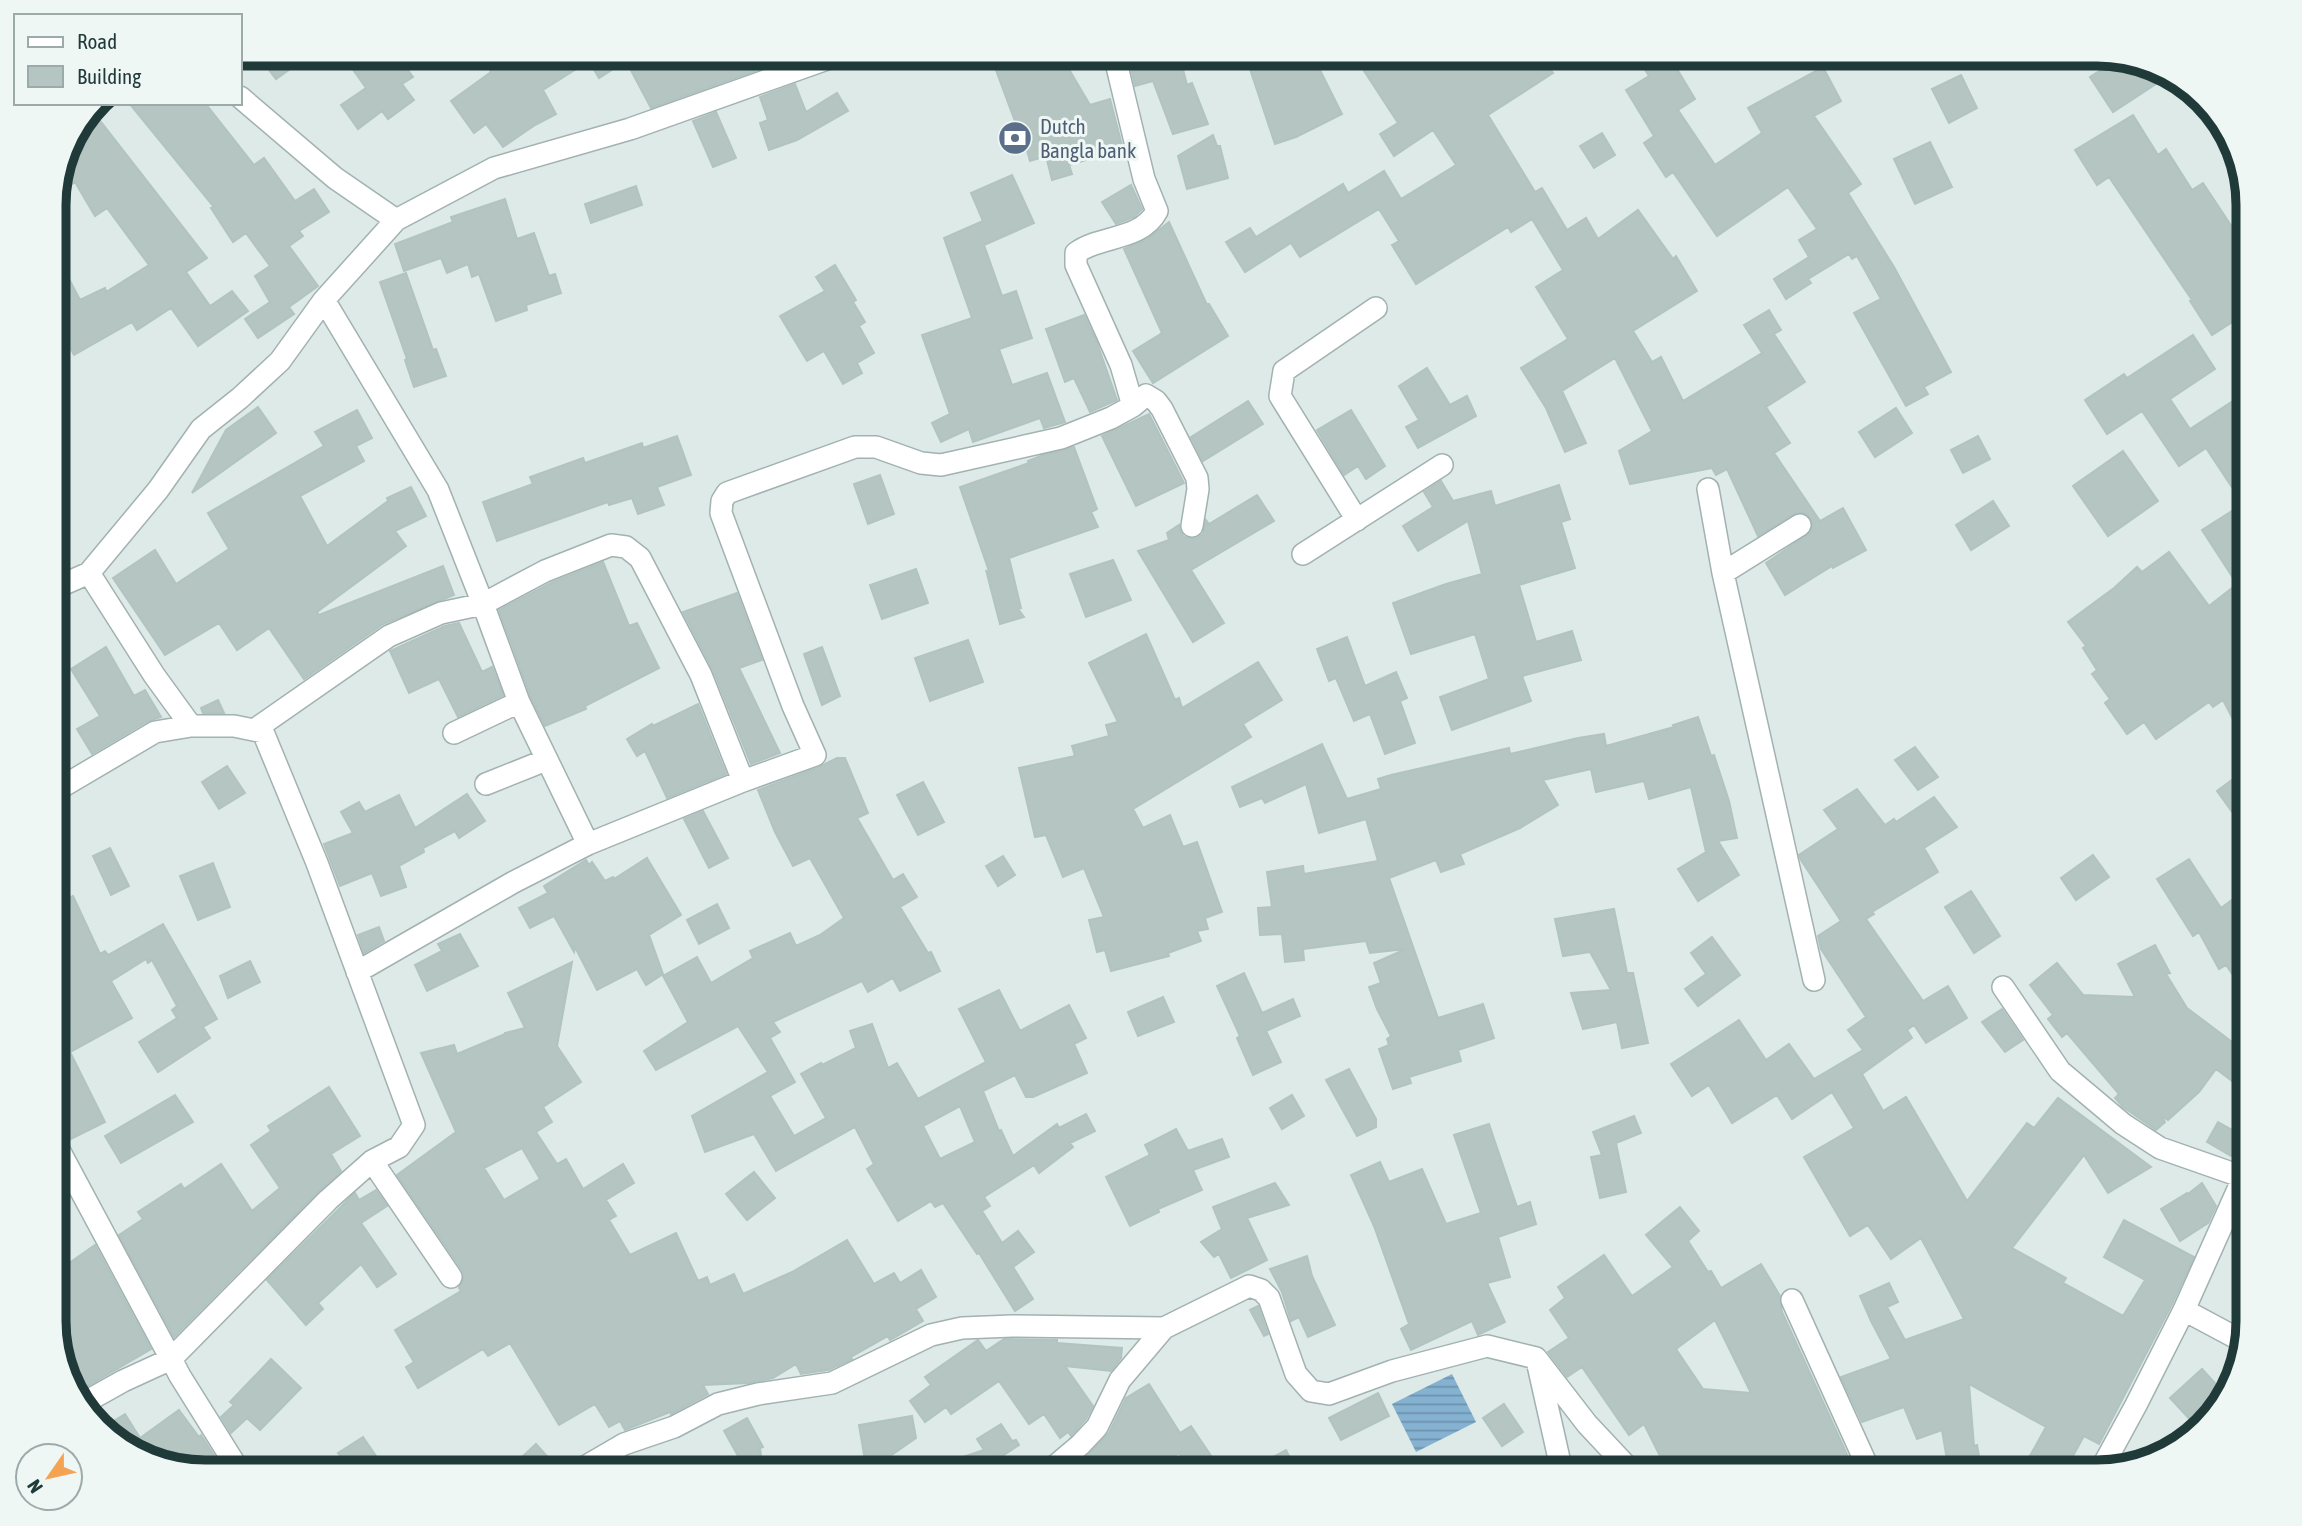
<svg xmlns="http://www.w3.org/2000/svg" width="2302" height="1526" font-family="'Asap Condensed',sans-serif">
	<defs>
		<pattern id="water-rules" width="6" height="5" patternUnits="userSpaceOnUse" patternTransform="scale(1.75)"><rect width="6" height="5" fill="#85b2d1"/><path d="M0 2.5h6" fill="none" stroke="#6c92ab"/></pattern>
	</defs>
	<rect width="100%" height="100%" fill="#deeae8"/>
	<!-- water -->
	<path fill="url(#water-rules)" d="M1452,1374l24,48 -60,30 -24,-48z"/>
	<!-- building -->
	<path fill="#b4c5c2" stroke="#b1c4c1" stroke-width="2" fill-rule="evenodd" d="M257,54h54l-35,25z
		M342,54h54l17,23 -11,7 12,16 -26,19 -6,-8 -24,18 -17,-24 25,-17z
		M481,54h40l5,9 13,-9h204l6,10 20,-10h11l3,7 -132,47 -25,-47 -27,17 -10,-17 -46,29 13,24 -21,11 -32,22 -17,-23 -12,9 -23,-32 40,-29z
		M990,54h70l30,51 20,-6 13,50 -54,16 3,9 -20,6 -6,-24 -16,5 -11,-39 -3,2z
		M1128,54h51l8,31 5,-2 16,41 -35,10 -20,-53 -18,5z
		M1245,54h67l30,60 -46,23 -21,7z
		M1353,54h187l13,19 -65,42 47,77 7,-4 25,42 19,-12 12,21 40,-29 35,49 3,-3 21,35 -64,40 19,31 9,-5 22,44 79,-48 -18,-28 25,-15 12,20 -7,4 31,48 -39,25 24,36 -16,10 46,68 23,-13 23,42 -33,18 -1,-2 -47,29 -19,-32 45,-31 2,-8 -6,-10 -7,-2 -6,2 -36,22 -31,-67 -11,6 -4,-7 -82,16 -11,-33 33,-20 -37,-73 -53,33 24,52 -21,9 -19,-44 -25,-40 47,-29 -32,-52 27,-17 -31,-51 -21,13 -3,-5 -92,57 -24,-39 7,-4 -20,-32 -79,48 -9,-14 -46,29 -19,-30 24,-14 6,9 87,-53 5,9 36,-22 17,28 55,-34 -23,-35 -39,26 -14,-22 18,-11z
		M1635,54h33l27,45 -17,11 37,55 47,-32 -14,-25 75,-41 18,34 -27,15 47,68 -13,9 46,74 57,105 -27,15 4,7 -22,12 -52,-93 27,-14 -24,-43 -5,3 -3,-5 -41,25 3,4 -25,16 -12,-20 35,-22 -10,-17 18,-11 -29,-42 -71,49 -44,-64 -7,5 -22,-34 10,-7 -28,-46 23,-14z
		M2116,60l52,16 -55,36 -23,-35z
		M1961,75l16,33 -28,15 -17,-34z
		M795,84l11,28 31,-19 11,18 -51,29 -28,10 -9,-27 8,-3 -8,-23z
		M129,103h76l49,62 10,-7 31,43 19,-12 15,23 -30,19 4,5 -14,10 29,40 -29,21 5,7 -36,24 -13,-19 25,-17 -15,-26 15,-10 -24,-33 -13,9 -22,-34 3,-1z
		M91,109l116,149 -21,14 24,34 22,-15 16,20 -50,35 -27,-38 -34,22 -5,-8 -58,33 -19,-35v-68l25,48 25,-12 1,4 43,-27 -42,-57 -12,8 -20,-34 -20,15 11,-50z
		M716,112l20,46 -23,9 -20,-46z
		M2133,115l25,40 8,-6 26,41 11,-7 45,68v61l-36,23 -22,-34 2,-1 -83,-123 -12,8 -22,-35z
		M1602,133l13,22 -21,13 -14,-22z
		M1213,135l4,11h3l8,32 -41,11 -9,-33z
		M1930,142l22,45 -37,17 -21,-45z
		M1012,175l22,48 -50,22 18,51 14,-5 16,47 -33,11 13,36 35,-12 18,49 -21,6 -4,-10 -67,24 -4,-13 -28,13 -9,-19 18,-9 -28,-79 50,-17 -28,-80 39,-17 -12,-28z
		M1131,185l11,24 -8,8 -18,7 -14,-22z
		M636,186l6,19 -51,18 -6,-19z
		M505,199l12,40 17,-6 15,43 6,-2 6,19 -35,12 1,5 -31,11 -17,-47 -7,3 -4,-13 -21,9 -6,-15 -37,13 -9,-27 58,-22 -2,-5z
		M1169,222l38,83 2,-1 19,32 -75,47 -20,-32 29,-18 -38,-84 23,-10z
		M835,265l21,35 -3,2 12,20 -6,4 15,27 -17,10 5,10 -19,11 -19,-33 -17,10 -27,-45 45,-25 -9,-14z
		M406,273l27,77 3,-1 10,27 -32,11 -9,-27 2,-1 -27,-77z
		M1084,315l13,28 20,57 -27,12 -16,-34 -9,4 -19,-53z
		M2193,335l22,34 -45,30 20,30 58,-38v357l-25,-48 -10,7 -4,-5 -53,37 -12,-17 -17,12 -22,-31 5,-4 -18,-25 5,-4 -14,-22 3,-2 -18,-24 46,-34 23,-21 5,5 27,-20 40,54 28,-22 -35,-54 41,-26 -37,-56 -27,18 -37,-55 -35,23 -22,-34 39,-26 3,4z
		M1427,368l23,37 17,-9 9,20 -58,32 -12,-21 13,-7 -20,-34z
		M1248,401l15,23 -60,37 -12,-24z
		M258,407l18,26 -84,60 34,-63z
		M1896,408l16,25 -37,24 -16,-25z
		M357,410l15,28 -16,8 8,15 -64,35 27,50 61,-45 -1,-3 24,-11 15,29 -31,15 11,15 -89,66 2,3 124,-49 11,29 -71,29 -79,55 -35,-51 -32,22 -18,-27 -54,32 -52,-77 42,-28 21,34 53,-35 -21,-36 116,-67 -9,-14z
		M1351,410l34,56 -19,13 -8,-13 -14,9 -27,-45z
		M1149,414l35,69 -48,23 -34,-70z
		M677,436l14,39 -34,12 7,18 -26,9 -6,-16 -23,7 -1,-3 -111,39 -14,-39 50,-18 -3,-7 53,-19 2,5 57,-20 1,5z
		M1978,436l12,23 -27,14 -12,-23z
		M1074,447l23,62 -6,3 7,15 -89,31 12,50 -3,1 6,8 -24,7 -14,-54 5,7 -31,-90 69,-24 -1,-2 15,-6z
		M2123,451l35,50 -50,35 -35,-50z
		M880,475l14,39 -26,10 -14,-40z
		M1441,481l12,20 38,-10 4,15 64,-21 11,34 -9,3 14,46 -56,17 17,57 36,-11 9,29 -59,16 9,25 -79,29 -12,-33 49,-18 -14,-45 -64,20 -18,-51 53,-19 36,-10 -14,-53 -50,30 -15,-25 30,-19 -9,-15z
		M1257,495l17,26 -83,49 33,53 -31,19 -55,-91 31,-11 -2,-7 12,-8 1,6 4,6 7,2 6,-1 6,-4 3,-14 3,4z
		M1993,501l16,25 -38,24 -15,-25z
		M1113,560l18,40 -45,17 -16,-43z
		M603,562l26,64 8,-3 22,45 -74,38 1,3 -41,17 -14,-29 -32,-87 52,-27z
		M916,569l12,34 -46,16 -12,-34z
		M737,593l25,67 -23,8 41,85 -29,11 -38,-94 -30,-58z
		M459,623l23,49 10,-5 11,28 -45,22 -19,-38 -30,14 -19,-42 55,-25z
		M1146,634l29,66 4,-2 3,10 76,-46 24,38 -39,24 8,13 -118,72 10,19 27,-13 13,32 14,-5 25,70 -17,6 3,11 -11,2 4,10 -33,12 1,3 -58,15 -6,-21 -8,2 -8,-32 15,-3 -20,-49 -21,9 -17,-42 -11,2 -16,-69 56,-12 -3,-10 37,-10 -3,-11 12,-3 -29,-59z
		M1347,637l18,49 31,-14 11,26 -7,3 15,42 -30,11 -15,-40 -16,7 -18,-43 -7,3 -12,-32z
		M968,640l15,42 -53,19 -15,-43z
		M106,647l28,49 11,-6 16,27 -13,4 -56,33 -15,-25 23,-13 -29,-47z
		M822,647l18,49 -18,9 -18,-51z
		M218,700l6,13h-21l-2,-5z
		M698,704l28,70 -59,24 -22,-47 -8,5 -10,-17 25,-15 1,2z
		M1698,717l13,39 3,-1 15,46 8,37 -19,3 21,34 -41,26 -20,-32 28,-17 -15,-65 -42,12 -5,-18 -48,11 -5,-23 -48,11 15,25 -38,23 -60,26 4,10 -23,8 -5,-12 -47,18 49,140 45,-14 11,34 -36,12 3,11 -52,16 2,6 -18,6 -14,-40 10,-4 -2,-6 4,-3 -14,-27 -8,-22 12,-4 -7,-20 32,-14 -36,4 -4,-12 -63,8 1,11 -19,2 -3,-28 -22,1 -2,-27 14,-1 -5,-35 36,-6 1,8 74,-13 -12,-42 -47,14 -13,-49 -41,19 -3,-5 -22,9 -8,-20 90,-43 25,55 34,-10 -3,-10 13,-4 118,-27 1,6 68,-16 26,-4 2,12 68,-19 -1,-2z
		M1915,747l23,30 -20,13 -23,-30z
		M837,758h8l23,55 -11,5 36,62 10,-6 14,23 -17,10 28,46 3,-1 9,19 -40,20 -7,-13 -25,14 -6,-11 -89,41 7,10 -10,6 25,44 -25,14 24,40 32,-18 -25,-44 20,-11 1,2 34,-17 -6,-17 22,-7 16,44 9,-5 21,36 68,-37 -27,-53 40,-19 21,41 49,-26 17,33 -12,6 13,29 -54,24h-7l-11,-22 -32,16 16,40 2,-1 12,26 44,-32 2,4 27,-14 9,17 -25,12 3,4 -34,26 -5,-8 -50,32 6,9 -8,5 20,32 16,-12 16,21 -21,15 20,32 -18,12 -36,-58 -2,1 -34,-51 -8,4 -4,-6 -33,20 -31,-52 7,-5 -19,-37 -79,44 -22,-37 -49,18 -13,-36 76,-44 -30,-46 -82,44 -12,-19 44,-29 -25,-46 34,-19 14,26 42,-25 -3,-7 40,-18 6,13 24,-11 24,-17 -34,-60 -17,8 -18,-34 -17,-42 61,-23zM960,1106l15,36 -35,17 -17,-33z
		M227,766l18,27 -26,16 -17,-27z
		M2248,768v66l-31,-43z
		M923,782l21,40 -26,13 -21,-40z
		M1857,789l28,36 9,-6 2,3 38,-25 23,30 -33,21 14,24 -66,40 2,2 -8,5 57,82 25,-15 19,32 -41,25 -12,-18 -7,5 5,8 -50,36 21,37 23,-14 61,104 60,-78 7,5 24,-30 93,69 -43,26 -24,-38 -72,93 54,30 -3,5 60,33 22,-36 -41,-23 20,-37 70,37 -22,47 -73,140 -15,-8 -20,36h-43l25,-45 -77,-43 5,62 3,-1 5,27h-33l-7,-42 -25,9 -13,-32 -42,15 -21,-45 50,-18 -20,-38 -11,-25 29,-13 9,19 -11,5 18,33 59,-21 -43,-81 -30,21 -23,-34 -18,11 -46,-79 50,-29 -22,-36 -40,27 -15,-24 -45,28 -23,-38 -17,11 -21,-32 68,-44 27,40 23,-16 25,35 49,-29 -15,-20 18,-13 -45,-68 -3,-13 23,-15 -40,-61 -2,-5 39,-26 -14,-19z
		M467,794l18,27 -26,17 -4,-7 -32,17 1,4 -25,14 7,21 -25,9 -9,-23 -32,13 -16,-42 29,-11 -12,-21 18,-10 6,10 34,-17 16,33z
		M703,811l25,47 -19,10 -25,-49z
		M110,848l19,38 -18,9 -18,-39z
		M2093,855l16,22 -33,23 -15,-22z
		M1003,856l12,19 -17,11 -12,-20z
		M647,858l34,57 -32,20 14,39 -17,11 -9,-16 -40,21 -22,-43 -1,5 -20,-36 -24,12 -11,-20 29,-15 -4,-7 42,-26 3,5 3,-3 13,19 8,-4 1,2z
		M2189,859l32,49 27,-20v109l-22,-32 -7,4 -20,-37 -6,4 -36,-57z
		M213,863l17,44 -32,13 -18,-44z
		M1971,891l29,45 -26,17 -29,-46z
		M73,896l27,58 5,-3 3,4 55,-31 54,95 -14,8 7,11 -52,34 -19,-30 38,-24 -5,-8 5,-4 -25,-46 -4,3 -2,-4 -35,22 21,37 -62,34 35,70 -36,18 -14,-31v-89l7,14 8,-3 -15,-32v-95z
		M717,904l12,24 -30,16 -12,-24z
		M1614,909l13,64h6l15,70 -26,5 -5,-26 -34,7 -12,-36 40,-3 -21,-38 -27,4 -8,-37z
		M379,927l5,14 -20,12 -6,-18z
		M460,934l18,32 -51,25 -12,-26 27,-14 -4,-7z
		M1712,937l28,38 -42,31 -13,-17 21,-15 -15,-21z
		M2155,945l15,28 -4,1 21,34 61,46v39l-32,-24 -17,23 -31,28 -7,-4 4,6 -9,8 -33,-23 -8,-9 4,-4 -52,-61 -5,4 -14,-18 5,-4 -23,-30 27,-22 26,32 52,2 -17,-33z
		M250,961l10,21 -32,16 -8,-22z
		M572,962l-15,84 24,36 -38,25 9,15 -16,10 21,32 9,-5 17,30 40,-25 11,19 -28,17 10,16 -7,4 21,35 46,-22 22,48 9,-4 3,8 24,-11 9,20 49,-22 55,-32 27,44 20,-11 6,10 21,-13 15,27 -20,12 7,12 -33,19 -2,-4 -37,21 1,2 -24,11 -27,4 -5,-10 -23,14 -24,5 -46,2 5,9 -37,20 -1,-2 -45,18 -5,-9 -11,6 -14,-23 -36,21 -49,-82 -22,13 -5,-7 -65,39 -12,-21 8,-5 -19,-32 66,-39 -2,-3 5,-11 -2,-7 -65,-95 59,-43 -35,-79 33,-8 3,9 48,-20v-1l20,-5 -17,-35zM522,1148l18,31 -36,21 -20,-32z
		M1244,973l18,40 31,-14 7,17 -34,15 15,31 -28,13 -16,-37 3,-2 -23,-50z
		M1163,997l11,25 -36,14 -10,-24z
		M2002,1009l21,31 -18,12 -23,-30z
		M1349,1069l27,50v8l-19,9 -31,-56z
		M329,1087l31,49 -29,18 10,17 -22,20 -145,146 -55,-102 24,-16 -5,-7 43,-28 3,5 37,-25 31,47 28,-23 -29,-43 20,-14 -3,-5z
		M175,1095l18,27 -72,41 -16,-27z
		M1292,1095l12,21 -22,13 -12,-21z
		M1634,1116l7,17 -25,10 10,49 -26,6 -9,-41 11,-2 -9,-23z
		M2218,1122l25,14 -12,20 -24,-14z
		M1489,1124l28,83 13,-5 6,22 -38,13 12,40 -23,6 18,39 -27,13 -6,-14 -61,29 -10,-21 8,-5 -35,-98 -23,-51 29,-13 9,20 33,-13 24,55 35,-11 -27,-78z
		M1176,1129l12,22 34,-12 7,18 -36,13 9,20 -44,19 1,3 -29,14 -24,-49 44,-22 -5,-10z
		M55,1169l15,29 -15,9z
		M754,1172l21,26 -28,22 -21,-26z
		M1275,1183l14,22 -42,13 20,42 -36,18 -12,-24 -5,3 -13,-15 21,-13 -9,-22z
		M2202,1183l14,23 -8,17 -28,18 -19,-32 26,-16 1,1z
		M376,1190l11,16 -26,17 35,51 -19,13 -16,-23 -43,39 5,6 -17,16 -39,-45 88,-87 4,7z
		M1680,1207l19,24 -11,10 20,31 3,-1 10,17 40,-24 19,32 2,16 73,160h-187l-24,-48 -15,11 -47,-68 -15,10 -19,-25 21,-14 -19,-28 15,-12 -7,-11 46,-32 28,41 41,-29 -27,-32zM1715,1320l36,73 -48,-4 -27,-40z
		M95,1245l56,104 -77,45 -19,-64v-57z
		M1307,1256l5,20 23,49 -27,12 -9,-20 -8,4 -9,-29 -12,-23z
		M1258,1306l10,28 -4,2 -14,-26z
		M1004,1339l53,1v3l65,5 -1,10 -10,13 -46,-5 28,40 -7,13 -15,17 -3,-4 -8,6 -16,-24 -15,10 -30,-43 -48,33 -5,-7 -21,15 -15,-21 21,-16 -6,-8 53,-37 8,11z
		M271,1359l30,29 -41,42 -13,-12 -16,15 -10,-16 13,-12 -4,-3z
		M2202,1369l23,25 -3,11 -25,22 -27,-29z
		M1149,1384l31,49 11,-7 31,46h-30l-13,-19 -27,19h-37l-6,-8 -15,8 -9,-14 24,-25 17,-35z
		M1378,1393l11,23 -48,24 -12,-22z
		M1504,1404l19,28 -21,14 -19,-28z
		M179,1410l20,27 2,-2 22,34 -3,3h-14l-85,-26 -17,-19 21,-13 15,24z
		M912,1416l4,22 -49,34 -8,-47z
		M747,1418l16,29 -3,1 3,24h-16l-23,-41z
		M1001,1424l11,17 4,-1 3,5 -30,20 5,7h-63l-1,-4 54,-18 -7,-11z
		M363,1437l24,35h-35l-14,-19z
		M536,1444l25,28h-55z
		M1286,1450l11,22h-52z"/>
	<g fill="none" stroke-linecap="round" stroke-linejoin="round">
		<!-- minor casing -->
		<g stroke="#a1b2b0" stroke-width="24">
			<path id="minor" d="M240,97l95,81 61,42
				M1133,406l13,-11 10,6 6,8 35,69 1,11 -6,37
				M1708,489l15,84
				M1357,520l-77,-124 4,-25 92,-63
				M1800,525l-77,48 91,407
				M1303,554l139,-89
				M55,588l34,-15 69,-83 43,-61 39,-31 40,-37 44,-61
				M254,730l135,-94 52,-23 42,-9 36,98 69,142
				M454,733l65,-31
				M743,781l72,-26 -22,-49 -72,-193 1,-12 5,-8 128,-46h21l45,16 20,2 120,-27 50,-20 22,-12 -12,-41 -45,-100v-12c24,-18 65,-12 81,-42l-13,-32 -30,-125
				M486,784l60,-24
				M55,791l100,-59 36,-6
				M357,972l155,-89 76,-39 155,-63 -42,-106 -61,-117 -14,-11 -15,-2 -66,26 -62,33 -45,-114 -114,-190 72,-80 98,-52 136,-39 211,-75
				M2003,987l57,84 63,53 37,24 83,29
				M55,1153l4,-3 112,209 157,-159 44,-39 27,-14 15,-22 -97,-262 -54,-131 -29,-6h-43l-37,-51 -65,-102
				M372,1161l79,116
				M1792,1300l78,172
				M2184,1310l58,31
				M1538,1365l24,107
				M82,1404l41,-23 48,-22 9,17 60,96
				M576,1472l48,-28 50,-17 44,-23 40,-10 74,-11 99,-48 31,-7 50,-2 152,2 85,-42 12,4 8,8 27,76 15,17 18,3 63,-23 95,-25 49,12 51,66 45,48
				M1048,1472l32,-27 17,-18 23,-47 44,-52
				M2097,1472l8,-10 31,-57 48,-95 64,-143"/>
		</g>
		<!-- minor -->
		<use href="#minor" stroke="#fff" stroke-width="21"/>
	</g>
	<!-- icons -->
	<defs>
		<g id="bank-disc" transform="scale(1.75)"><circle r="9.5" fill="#5c6f8a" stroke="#eff7f5"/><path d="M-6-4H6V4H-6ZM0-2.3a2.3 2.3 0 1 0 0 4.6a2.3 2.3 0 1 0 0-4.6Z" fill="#fff"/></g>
	</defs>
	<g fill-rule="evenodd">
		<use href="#bank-disc" x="1015" y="138"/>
	</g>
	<g text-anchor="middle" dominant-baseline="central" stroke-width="6" stroke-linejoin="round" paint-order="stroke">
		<!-- service labels -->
		<g font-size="21" fill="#4e5e75" stroke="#eff7f5" text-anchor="start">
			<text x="1040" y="126">Dutch<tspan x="1040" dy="24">Bangla bank</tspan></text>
		</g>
	</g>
	<!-- crop -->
	<path d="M0 0H2302V1526H0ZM205 66H2097A139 139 0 0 1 2236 205V1321A139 139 0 0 1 2097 1460H205A139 139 0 0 1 66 1321V205A139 139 0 0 1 205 66Z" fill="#eff7f5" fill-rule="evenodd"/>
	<path fill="none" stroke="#203a3a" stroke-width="9" d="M205 66H2097A139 139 0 0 1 2236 205V1321A139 139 0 0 1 2097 1460H205A139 139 0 0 1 66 1321V205A139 139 0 0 1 205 66Z"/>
	<!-- legend -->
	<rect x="14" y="14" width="228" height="91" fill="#eff7f5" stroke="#9cabaa" stroke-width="2"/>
	<rect x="28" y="37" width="35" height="10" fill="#ffffff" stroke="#9cabaa" stroke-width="2"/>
	<text x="77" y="49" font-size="21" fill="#203a3a">Road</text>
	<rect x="28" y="66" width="35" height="21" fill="#b4c5c2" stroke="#9cabaa" stroke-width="2"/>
	<text x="77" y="84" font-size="21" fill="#203a3a">Building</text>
	<!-- north arrow -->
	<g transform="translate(49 1477) rotate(236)"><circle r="33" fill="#eff7f5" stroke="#9cabaa" stroke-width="2"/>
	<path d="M0-5L12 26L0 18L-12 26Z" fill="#f4a353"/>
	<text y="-10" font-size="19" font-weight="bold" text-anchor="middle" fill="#203a3a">N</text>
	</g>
</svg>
